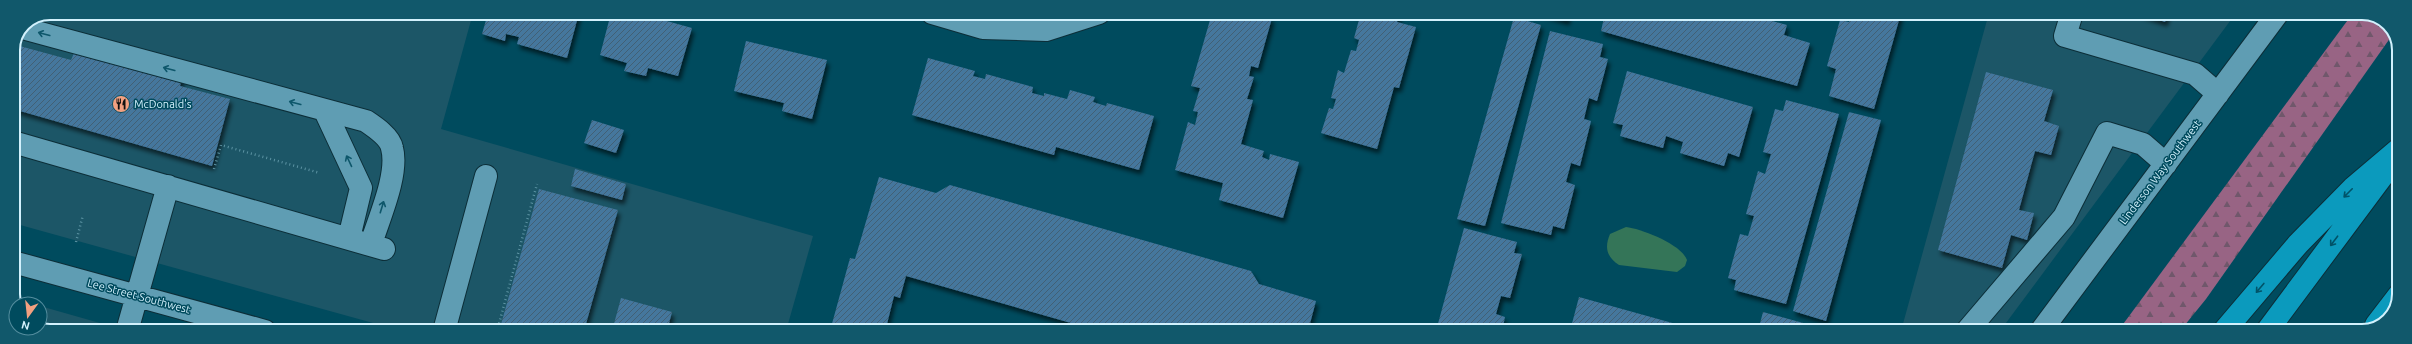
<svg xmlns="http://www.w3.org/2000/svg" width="2412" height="344" font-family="Ubuntu,sans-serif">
	<defs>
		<pattern id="forest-firs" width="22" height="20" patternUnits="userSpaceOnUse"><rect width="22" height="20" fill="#986484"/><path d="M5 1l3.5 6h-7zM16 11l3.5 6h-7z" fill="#70576b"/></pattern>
		<pattern id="building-hatch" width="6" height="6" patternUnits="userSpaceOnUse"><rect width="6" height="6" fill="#44779d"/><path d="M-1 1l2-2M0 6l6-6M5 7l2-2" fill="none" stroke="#426074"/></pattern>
		<filter id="shadow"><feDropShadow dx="2.5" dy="4.5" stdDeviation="2" flood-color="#0009"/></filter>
	</defs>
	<rect width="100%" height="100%" fill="#004b5e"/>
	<!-- built -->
	<path fill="#1c5667" d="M50,13h423l-32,116 372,107 -27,95h-384l-389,-108v-173l11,-26z
		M1989,13h247l-236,318h-99z
		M40,306l88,25h-82l-6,-3z"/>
	<!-- forest -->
	<path fill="url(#forest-firs)" d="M2353,13c17,0 33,6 40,21l-187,265 -26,32h-62z"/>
	<!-- water -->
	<path fill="#347558" d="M1626,227c16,2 55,17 61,33l-2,6 -8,6 -58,-7c-12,-8 -15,-17 -9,-31z"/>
	<!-- building -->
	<path fill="url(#building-hatch)" filter="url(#shadow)" d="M488,13h91l-12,45 -50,-14 2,-7 -13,-3 -1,7 -23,-7z
		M611,13h27l54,15 -14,48 -30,-8 -2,8 -22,-5 3,-8 -27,-8z
		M1212,13h43l17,5 -14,50 -7,-2 -2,10 5,1 -7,22 6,1 -12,44 23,7 -2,6 7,3 1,-6 29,8 -16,56 -64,-18 4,-17 -48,-13 13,-48 7,3 3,-13 -5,-1 7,-23 -9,-2z
		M1351,13h49l-3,9 19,5 -17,61 -5,-1 -17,62 -56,-16 8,-25 4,1 3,-10 -5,-1 7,-28 6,3 7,-23 5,1 3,-11 -5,-2 6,-22z
		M1541,13h28l-2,8z
		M1605,13h103l28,8 2,-8h5l44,12 -3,10 26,8 -13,43 -196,-55z
		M1852,13h49l-27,96 -45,-13 7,-27 -9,-3 13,-46 9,2z
		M2138,13h30l-3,9z
		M1514,17l27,8 -56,201 -28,-7z
		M1550,31l53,13 -3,13 8,2 -11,42 -8,-3 -5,21 7,2 -11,45 -9,-3 -5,19 9,3 -11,44 -11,-3 -2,9 -50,-12z
		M746,41l81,19 -15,59 -30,-8 2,-8 -50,-12z
		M16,45l55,15 3,-7 26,8 2,-8 81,22 -3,11 50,13 -18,67 -199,-57v-54z
		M928,58l47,13 -2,5 12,3 1,-5 47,13 -1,6 12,3v-3l23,6 3,-9 25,7 -2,5 13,4 1,-3 47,13 -15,54 -83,-23 -2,8 -142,-40z
		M1627,71l126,36 -14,50 -11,-4 -4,13 -44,-13 3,-11 -17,-6 -3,12 -43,-12 3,-11 -10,-2z
		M1986,72l67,18 -9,31 15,5 -8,29 -16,-4 -16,59 15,3 -7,27 -16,-5 -9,33 -64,-18z
		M1786,100l53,14 -53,190 -52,-14 2,-10 -8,-2 12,-44 8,2 6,-20 -8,-2 12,-43 7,3 6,-20 -8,-2 12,-43 8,2z
		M1849,112l32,8 -55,201 -33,-10z
		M592,120l32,10 -8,23 -32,-10z
		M575,169l51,15 -4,16 -51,-14z
		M879,177l57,16 14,-8 301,86 8,13 57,17 -8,30h-209l-193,-55 -6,22 -6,-2 -8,32 8,3h-64l20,-73 5,1z
		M539,189l79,21 -34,121h-76l-8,-3z
		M1464,228l53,14 -3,11 8,1 -12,44 -9,-2 -5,18 9,3 -3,14h-66z
		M1579,297l97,27 -1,7h-105z
		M621,298l51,14 -5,19h-55z
		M1763,312l51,14 -1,5h-55z"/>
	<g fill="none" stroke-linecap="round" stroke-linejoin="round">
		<!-- minor casing -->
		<g stroke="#0c2e38" stroke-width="24">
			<path id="minor" d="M932,13l51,15 63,2 53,-17
				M2072,13l-7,23 130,38 23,20
				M22,28l344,93c9,6 24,16 26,27 7,26 -13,70 -21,96
				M325,111l36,77 -12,50
				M13,142l371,107
				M13,262l252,69
				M127,331l41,-145
				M444,331l42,-155
				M1967,331l97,-114 43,-84 36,11 23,20
				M2041,331l237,-318"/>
		</g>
		<!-- highway casing -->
		<g stroke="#0c2e38" stroke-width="24">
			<path id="highway" d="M2376,325l23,-30
				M2224,331l74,-87 55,-56 46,-39
				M2267,331l117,-157"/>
		</g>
		<!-- path -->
		<path stroke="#5c93a3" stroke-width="2.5" stroke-dasharray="1 3" stroke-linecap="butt" d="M214,169l7,-24 99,28
			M76,242l7,-27
			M497,331l40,-147"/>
		<!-- minor -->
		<use href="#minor" stroke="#5f9db3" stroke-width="22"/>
		<!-- highway -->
		<use href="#highway" stroke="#0b9abd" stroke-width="22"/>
	</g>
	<!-- one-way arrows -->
	<defs><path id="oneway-shaft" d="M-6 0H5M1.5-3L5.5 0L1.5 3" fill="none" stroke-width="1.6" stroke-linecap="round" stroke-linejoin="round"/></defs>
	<g stroke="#0e576b">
		<use href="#oneway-shaft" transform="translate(44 34) rotate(-165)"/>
		<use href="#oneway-shaft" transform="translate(169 69) rotate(-165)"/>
		<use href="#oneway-shaft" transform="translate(295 103) rotate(-165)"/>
		<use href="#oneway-shaft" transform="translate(349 161) rotate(-115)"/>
		<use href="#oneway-shaft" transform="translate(382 207) rotate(-73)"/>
	</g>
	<g stroke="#015368">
		<use href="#oneway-shaft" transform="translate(2348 193) rotate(135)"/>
		<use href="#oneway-shaft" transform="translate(2334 241) rotate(127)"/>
		<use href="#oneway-shaft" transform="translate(2260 288) rotate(130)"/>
	</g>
	<!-- icons -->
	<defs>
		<g id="restaurant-disc" transform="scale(0.9)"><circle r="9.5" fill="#f2a080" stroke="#004b5e"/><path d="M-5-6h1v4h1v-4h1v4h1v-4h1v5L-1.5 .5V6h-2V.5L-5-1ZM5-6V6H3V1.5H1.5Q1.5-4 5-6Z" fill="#111"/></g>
	</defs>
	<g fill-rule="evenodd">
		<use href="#restaurant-disc" x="121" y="104"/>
	</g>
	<g text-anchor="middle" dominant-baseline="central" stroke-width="3" stroke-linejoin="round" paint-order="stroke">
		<!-- poi labels -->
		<g font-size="11" fill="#d2f1fd" stroke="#004b5e" text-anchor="start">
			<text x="134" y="104">McDonald's</text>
		</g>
		<!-- street labels -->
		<g font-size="11" fill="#d2f1fd" stroke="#004b5e">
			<text transform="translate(2160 172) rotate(-53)">Linderson Way Southwest</text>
			<text transform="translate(139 296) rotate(15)">Lee Street Southwest</text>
		</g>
	</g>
	<!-- crop -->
	<path d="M0 0H2412V344H0ZM50 20H2362A30 30 0 0 1 2392 50V294A30 30 0 0 1 2362 324H50A30 30 0 0 1 20 294V50A30 30 0 0 1 50 20Z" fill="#11586b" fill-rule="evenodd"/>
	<path fill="none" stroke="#d2f1fd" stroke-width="2" d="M50 20H2362A30 30 0 0 1 2392 50V294A30 30 0 0 1 2362 324H50A30 30 0 0 1 20 294V50A30 30 0 0 1 50 20Z"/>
	<!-- north arrow -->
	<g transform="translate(28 316) rotate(195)"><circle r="19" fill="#004b5e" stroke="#548d9e"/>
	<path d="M0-3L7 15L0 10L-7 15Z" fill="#f2a080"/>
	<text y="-6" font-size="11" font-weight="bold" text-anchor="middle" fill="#d2f1fd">N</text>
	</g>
</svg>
